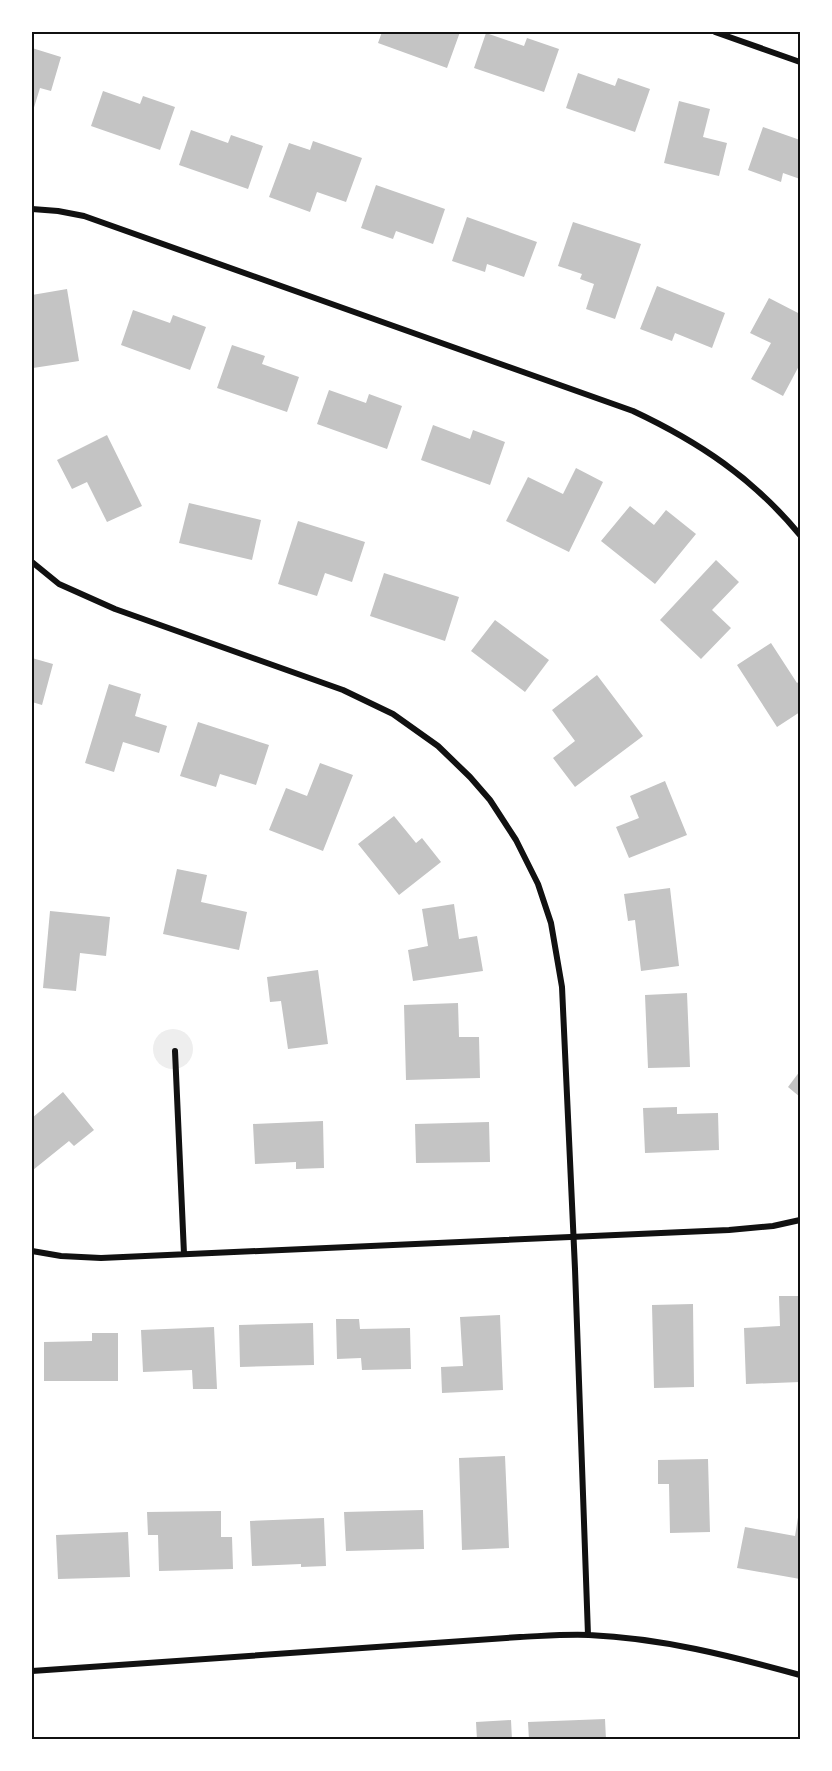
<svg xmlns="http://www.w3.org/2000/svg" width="832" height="1771" font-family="'DM Sans',sans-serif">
	<rect width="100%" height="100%" fill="#fff"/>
	<!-- green -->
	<path fill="#eee" d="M153 1049a20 20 0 1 1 40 0a20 20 0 1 1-40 0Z"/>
	<!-- building -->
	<path fill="#c4c4c4" d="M382,32h78l-13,36 -69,-25z
		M486,33l38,13 3,-8 32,11 -15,43 -70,-24z
		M32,48l29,9 -10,34 -11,-3 -8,26z
		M578,73l37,13 3,-8 32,11 -15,43 -69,-24z
		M103,91l37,13 3,-8 32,11 -15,43 -69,-24z
		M679,101l31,8 -7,28 24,6 -8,33 -55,-13z
		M763,127l37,13v39l-17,-6 -2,9 -33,-12z
		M191,130l37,13 3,-8 32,11 -15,43 -69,-24z
		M313,141l49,17 -16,44 -29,-10 -7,20 -41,-15 20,-54 21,7z
		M376,185l69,24 -12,35 -37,-13 -3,8 -32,-11z
		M467,217l70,25 -13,35 -37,-13 -2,8 -33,-11z
		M573,222l68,22 -26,75 -29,-10 8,-25 -14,-5 2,-5 -24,-8z
		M657,286l68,27 -13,35 -37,-15 -3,8 -32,-12z
		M67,289l12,72 -46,7 -1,-73z
		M769,298l31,16v50l-17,32 -32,-17 20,-36 -21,-10z
		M133,310l37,13 3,-8 33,12 -16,43 -69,-25z
		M232,345l33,11 -3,8 37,13 -12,35 -70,-24z
		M329,390l37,13 3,-9 33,12 -15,43 -70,-25z
		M433,425l37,14 3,-9 32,12 -15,43 -69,-25z
		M107,435l35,71 -35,16 -20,-40 -15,7 -15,-29z
		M576,468l27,14 -34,70 -63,-31 22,-44 35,17z
		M189,503l72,17 -9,40 -73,-17z
		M630,506l24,19 12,-15 30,24 -41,50 -54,-43z
		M298,521l67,21 -13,40 -27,-9 -8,23 -39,-12z
		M716,560l23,22 -27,28 19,18 -30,31 -41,-39z
		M384,573l75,24 -14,44 -75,-25z
		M495,620l54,40 -24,32 -54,-41z
		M771,643l26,40 3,-2v31l-23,15 -40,-62z
		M32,658l21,6 -11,41 -10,-3z
		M597,675l46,61 -68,51 -22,-29 22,-17 -23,-31z
		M109,684l32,10 -6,22 32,10 -8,27 -36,-11 -9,30 -29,-9z
		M198,722l71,23 -13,40 -36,-11 -4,13 -36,-11z
		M320,763l33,12 -30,76 -54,-21 17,-42 21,8z
		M665,781l22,54 -58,23 -13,-31 23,-9 -9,-22z
		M394,816l22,27 6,-5 19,24 -42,33 -41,-51z
		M177,869l30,6 -6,27 46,10 -8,38 -76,-16z
		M670,888l9,78 -38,5 -6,-51 -7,1 -4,-27z
		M454,904l5,35 18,-3 6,35 -70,10 -5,-31 20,-4 -6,-37z
		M50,911l60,6 -4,39 -26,-3 -4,38 -33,-3z
		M318,970l10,74 -40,5 -7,-48 -11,1 -3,-25z
		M687,993l3,74 -42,1 -3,-73z
		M458,1003l1,34h20l1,41 -74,2 -2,-75z
		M800,1071v26l-12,-10z
		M63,1092l31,38 -20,16 -5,-5 -36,29 -1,-52z
		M677,1107v7l41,-1 1,37 -74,3 -2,-45z
		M323,1121l1,47 -28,1v-7l-41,2 -2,-40z
		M489,1122l1,40 -74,1 -1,-39z
		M779,1296h21v86l-54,2 -2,-56 36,-2z
		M693,1304l1,83 -40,1 -2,-83z
		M500,1315l3,75 -61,3 -1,-26 22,-1 -3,-49z
		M336,1319h23l1,10 50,-1 1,41 -49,1 -1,-12 -24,1z
		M313,1323l1,42 -74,2 -1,-42z
		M214,1327l3,62h-24l-1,-19 -49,2 -2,-42z
		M92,1333h26v48h-74v-39l48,-1z
		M505,1456l4,92 -47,2 -3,-92z
		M708,1459l2,73 -40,1 -1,-49h-11v-24z
		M423,1510l1,39 -78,2 -2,-39z
		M221,1511v26h11l1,32 -74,2 -1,-36h-10l-1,-23z
		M799,1511l1,68 -63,-11 8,-41 50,9z
		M324,1518l2,48 -25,1v-3l-49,2 -2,-45z
		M128,1532l2,45 -72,2 -2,-44z
		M605,1719l1,21h-77l-1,-18z
		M511,1720l1,20h-35l-1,-18z"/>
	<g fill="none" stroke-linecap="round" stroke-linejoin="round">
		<!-- minor -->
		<path stroke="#111" stroke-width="6" d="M715,32l85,30
			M32,209l26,2 26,5 549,195c66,31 120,67 167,124
			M32,562l27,22 56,25 228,81 50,24 45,32 32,31 20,23 26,40 22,44 13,39 11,64 13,282 13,366
			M175,1051l9,203
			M32,1251l29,5 40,2 628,-28 44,-4 27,-6
			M32,1671l488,-34c23,-1 46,-3 69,-2 72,3 142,21 211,40"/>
	</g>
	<!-- border -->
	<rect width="832" height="1771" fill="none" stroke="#ffffff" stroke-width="66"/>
	<rect x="33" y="33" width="766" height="1705" fill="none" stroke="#111" stroke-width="2"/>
</svg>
